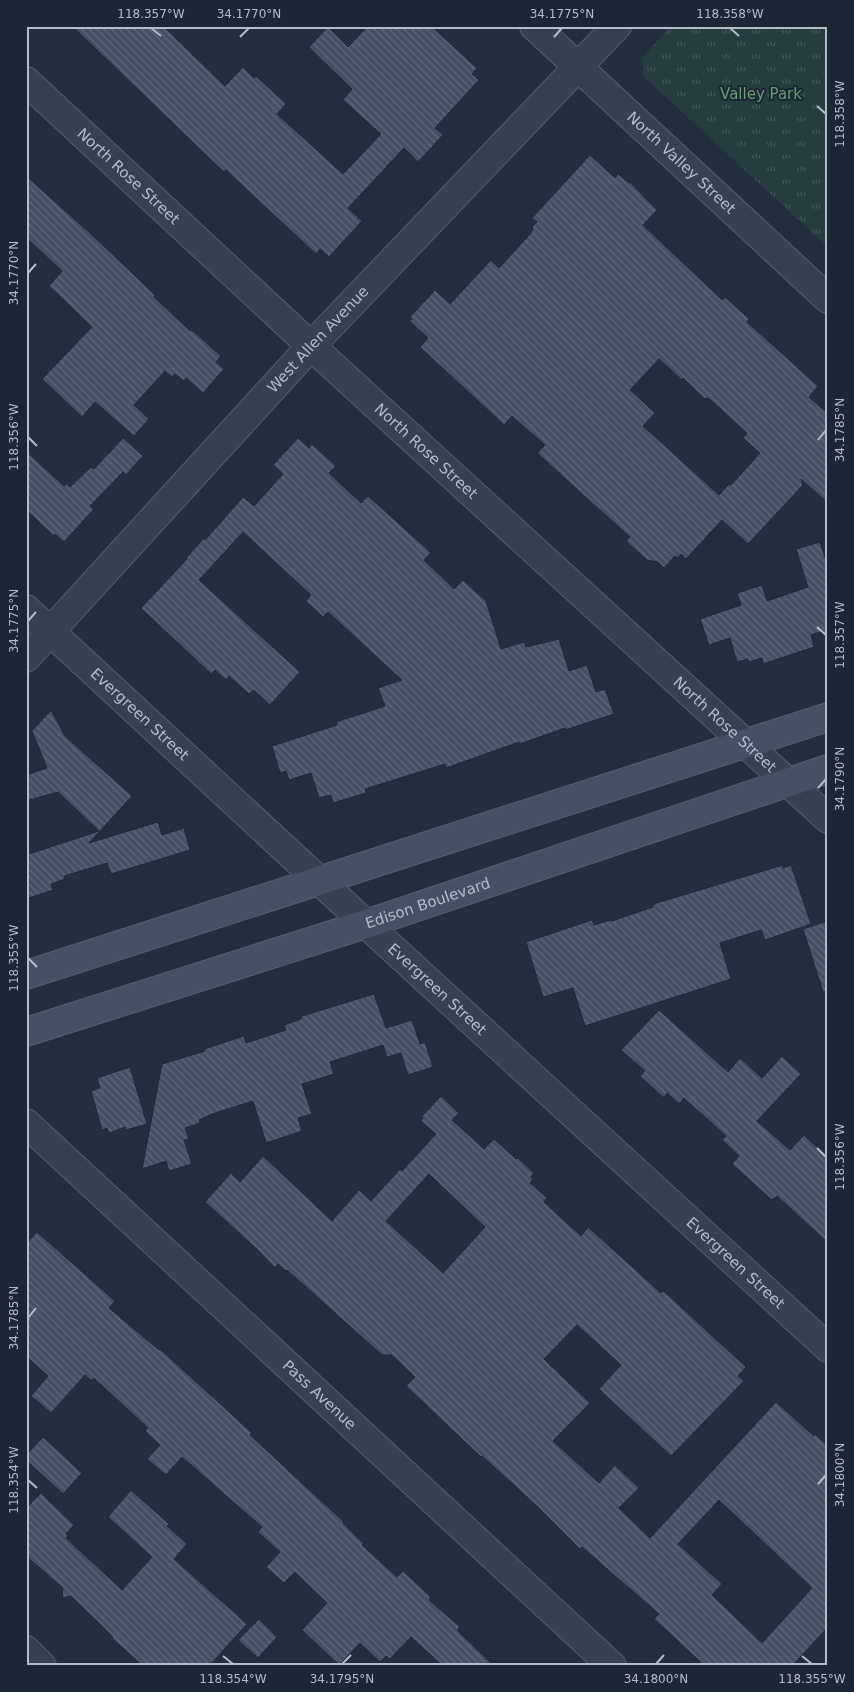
<svg xmlns="http://www.w3.org/2000/svg" width="854" height="1692" font-family="'DejaVu Sans',sans-serif">
	<defs>
		<pattern id="park-tufts" width="24" height="20" patternUnits="userSpaceOnUse" patternTransform="scale(1.25)"><rect width="24" height="20" fill="#263c3f"/><path d="M3 7l-1-3M5 7V3M7 7l1-3M15 17l-1-3M17 17v-4M19 17l1-3" fill="none" stroke="#435659"/></pattern>
		<pattern id="building-back-hatch" width="6" height="6" patternUnits="userSpaceOnUse" patternTransform="scale(1.25)"><rect width="6" height="6" fill="#455162"/><path d="M-1 5l2 2M0 0l6 6M5-1l2 2" fill="none" stroke="#5d6877"/></pattern>
	</defs>
	<rect width="100%" height="100%" fill="#242f3e"/>
	<!-- park -->
	<path fill="url(#park-tufts)" d="M671,26h157v221l-184,-170 -2,-19z"/>
	<!-- building -->
	<path fill="url(#building-back-hatch)" stroke="#1f2835" fill-rule="evenodd" d="M72,26h91l62,60 18,-19 11,11 2,-2 30,28 -9,10 66,60 38,-40 -38,-34 9,-11 -43,-42 19,-20 20,20 20,-21h63l46,42 -5,6 7,6 -44,48 8,7 -25,27 -14,-14 -56,60 14,13 -33,36 -9,-8 -4,5 -90,-84 -2,2z
		M590,155l25,23 3,-4 11,9 1,-1 27,28 -14,15 79,75 3,-3 24,22 -2,3 71,64 -9,11 19,17v89l-27,-24 2,6 -55,59 -26,-24 -36,39 -5,-5 -3,4 -3,-2 -11,12 -6,-6 -11,-2 -21,-19 4,-4 -93,-84 8,-8 -33,-29 -8,9 -84,-78 8,-9 -18,-17 2,-2 -2,-2 25,-27 15,14 41,-44 8,8 33,-36 -1,-1 2,-2 -1,-2 5,-5 -5,-4zM659,359l23,21 1,-2 22,21 2,-1 5,3 35,32 -4,5 17,15 -29,32 -2,-1 -10,11 -76,-69 12,-13 -25,-23z
		M26,176l65,58 64,61 -1,2 36,34 2,-1 29,26 -5,6 8,7 -21,24 -17,-15 -2,3 -9,-7 -3,3 -7,-6 -31,34 15,14 -15,17 -39,-34 -13,15 -40,-38 50,-52 -43,-41 13,-15 -36,-34z
		M123,438l20,18 -17,19 -3,-3 -33,34 4,3 -30,33 -9,-8 -1,2 -28,-26v-59l38,35 3,-2 3,3 21,-20 3,2z
		M298,438l11,10 3,-4 24,22 -7,7 32,30 7,-7 58,52 5,5 -7,7 30,29 9,-9 23,21 15,48 23,-7 2,5 33,-8 10,32 18,-6 9,27 9,-3 9,25 -49,16v-2l-45,16 -1,-2 -73,26 -1,-4 -80,25 1,4 -33,10 -2,-8 -12,3 -8,-25 -22,7 -3,-9 -6,2 -8,-27 65,-21 -1,-3 49,-16 -7,-18 24,-8 -73,-67 -1,-1 -5,5 -17,-16 5,-6 -68,-63 -44,48 101,92 -30,33 -16,-15 -5,4 -20,-18 -3,4 -11,-10 -4,4 -70,-66 46,-49 -1,-1 18,-20 1,2 38,-43 11,9 29,-32 -10,-9z
		M820,542l8,24v67l-5,1v-3l-12,4 3,12 -51,17 -1,-6 -13,4 -1,-3 -11,3 -7,-24 -21,7 -9,-26 41,-14 -4,-12 25,-8 5,16 41,-14 -12,-38z
		M51,710l14,26 67,60 -43,47 69,-21 4,13 22,-7 6,22 -79,24 -4,-11 -43,13 1,3 -14,5 2,6 -27,9v-44l73,-24 -41,-39 -32,9v-26l21,-7 -15,-37z
		M783,865v3l8,-3 20,59 -46,16 -4,-10 -41,13 11,36 -146,47 -12,-38 -30,9 -17,-55 66,-22 2,5 17,-5 1,1 41,-14 -1,-2 8,-3z
		M828,921v70l-5,1 -20,-63z
		M374,994l12,34 26,-8 8,24 5,-2 8,25 -25,8 -7,-22 -14,4 -4,-12 -53,17 4,12 -32,10 10,30 -14,4 4,13 -36,12 -13,-42 -41,13 -13,6 1,3 -15,5 4,11 -5,1 8,24 -23,7 -3,-10 -24,8 20,-105 43,-13 -1,-2 40,-13 2,7 40,-13 -2,-5 17,-6 1,-3z
		M659,1010l69,62 12,-14 22,20 20,-22 19,18 -44,47 33,29 14,-15 24,23v85l-51,-47 -5,4 -40,-36 7,-8 -17,-16 4,-4 -42,-38 -5,6 -12,-11 -3,5 -24,-22 5,-5 -24,-21z
		M130,1067l17,57 -21,6 -1,-3 -16,6 -2,-5 -5,2 -11,-39 9,-3 -3,-10z
		M441,1096l18,17 -7,7 32,29 10,-10 22,20 2,-1 16,15 -3,4 2,2 -3,4 17,15 -3,4 37,34 7,-9 73,66 2,-2 5,4 78,72 -8,9 6,5 -73,75 -72,-67 22,-24 -44,-40 -33,34 46,44 -37,38 46,42 16,-18 24,23 -20,20 31,30 126,-136 38,34 1,-2 13,12v181l-36,39h-87l-51,-47 5,-5 -77,-67 -2,2 -41,-41 -57,-52 -1,1 -75,-71 9,-9 -23,-22h-10l-95,-85 -1,1 -8,-7 -3,4 -16,-17 -54,-49 26,-29 9,9 23,-26 69,65 27,-31 12,11 29,-32 2,2 34,-37 -15,-13 2,-3 -1,-2zM429,1174l56,53 -42,46 -57,-52zM719,1500l93,88 -50,55 -50,-48 10,-11 -44,-40z
		M37,1232l78,69 -6,7 50,42 1,-1 92,84 -2,2 94,87 -1,1 21,21 -2,1 35,32 6,-6 28,26 -2,3 31,27 -3,3 37,36h-51l-32,-29 -21,22 -4,-3 -6,6 -20,-19 -21,22 -37,-35 25,-27 -32,-31 -11,11 -18,-16 14,-15 -22,-20 4,-5 -80,-70 -16,18 -19,-16 13,-14 -15,-14 3,-3 -54,-50 -2,3 -7,-6 -34,38 -20,-17 17,-20 -22,-20v-112z
		M43,1437l39,36 -19,21 -37,-34v-5z
		M131,1490l38,34 -2,2 20,18 -13,15 73,65 -38,42h-66l-31,-28 1,-1 -10,-10 -32,-31 -9,2 1,-10 -37,-32v-48l15,-15 33,32 -8,9 2,2 -2,2 56,52 30,-33 -44,-40z
		M259,1619l18,18 -19,21 -20,-18z"/>
	<g fill="none" stroke-linecap="round" stroke-linejoin="round">
		<!-- street casing -->
		<g stroke="#565f6c" stroke-width="30">
			<g id="street">
				<path id="s1" d="M534,26l294,273"/>
				<path id="s2" d="M26,81l285,265 517,473"/>
				<path id="s3" d="M26,609l340,315 462,424"/>
				<path id="s4" d="M26,658l285,-312 306,-320"/>
				<path id="s5" d="M26,1123l586,543"/>
				<path d="M26,1650l16,16"/>
			</g>
		</g>
		<!-- secondary casing -->
		<g stroke="#565f6c" stroke-width="30">
			<g id="secondary">
				<path d="M26,975l802,-258"/>
				<path id="s6" d="M26,1032l340,-108 462,-155"/>
			</g>
		</g>
		<!-- street -->
		<use href="#street" stroke="#38414e" stroke-width="28"/>
		<!-- secondary -->
		<use href="#secondary" stroke="#465061" stroke-width="28"/>
	</g>
	<!-- ticks -->
	<path fill="none" stroke="#b4bcc9" stroke-width="2" d="M151,28l10,8M730,28l9,8M240,37l9,-9M554,37l8,-9M817,106l9,8M28,273l8,-9M28,437l9,9M818,440l8,-10M28,621l8,-9M817,627l9,8M818,788l8,-9M28,958l9,9M817,1148l9,9M28,1318l8,-10M28,1480l9,8M818,1484l8,-9M223,1656l10,8M802,1656l10,8M342,1664l9,-9M656,1664l8,-9"/>
	<g text-anchor="middle" dominant-baseline="central" stroke-width="4" stroke-linejoin="round" paint-order="stroke">
		<!-- park labels -->
		<g font-size="15" fill="#6b9a76" stroke="#1d2633">
			<text x="761" y="94">Valley Park</text>
		</g>
		<!-- street labels -->
		<g font-size="15" fill="#b4bcc9" stroke="#1d2633">
			<text stroke="none"><textPath href="#s1" startOffset="201">North Valley Street</textPath></text>
			<text stroke="none"><textPath href="#s2" startOffset="140">North Rose Street</textPath></text>
			<text stroke="none"><textPath href="#s4" startOffset="432">West Allen Avenue</textPath></text>
			<text stroke="none"><textPath href="#s2" startOffset="545">North Rose Street</textPath></text>
			<text stroke="none"><textPath href="#s3" startOffset="155">Evergreen Street</textPath></text>
			<text stroke="none"><textPath href="#s2" startOffset="950">North Rose Street</textPath></text>
			<text stroke="none"><textPath href="#s6" startOffset="422">Edison Boulevard</textPath></text>
			<text stroke="none"><textPath href="#s3" startOffset="560">Evergreen Street</textPath></text>
			<text stroke="none"><textPath href="#s3" startOffset="965">Evergreen Street</textPath></text>
			<text stroke="none"><textPath href="#s5" startOffset="400">Pass Avenue</textPath></text>
		</g>
	</g>
	<!-- border -->
	<rect width="854" height="1692" fill="none" stroke="#1d2633" stroke-width="55"/>
	<rect x="28" y="28" width="798" height="1636" fill="none" stroke="#b4bcc9" stroke-width="2"/>
	<g font-size="12" text-anchor="middle" fill="#b4bcc9">
		<text x="151" y="18">118.357°W</text>
		<text x="249" y="18">34.1770°N</text>
		<text x="562" y="18">34.1775°N</text>
		<text x="730" y="18">118.358°W</text>
		<text transform="translate(840 114) rotate(-90)" y="4">118.358°W</text>
		<text transform="translate(14 273) rotate(-90)" y="4">34.1770°N</text>
		<text transform="translate(840 430) rotate(-90)" y="4">34.1785°N</text>
		<text transform="translate(14 437) rotate(-90)" y="4">118.356°W</text>
		<text transform="translate(14 621) rotate(-90)" y="4">34.1775°N</text>
		<text transform="translate(840 635) rotate(-90)" y="4">118.357°W</text>
		<text transform="translate(840 779) rotate(-90)" y="4">34.1790°N</text>
		<text transform="translate(14 958) rotate(-90)" y="4">118.355°W</text>
		<text transform="translate(840 1157) rotate(-90)" y="4">118.356°W</text>
		<text transform="translate(14 1318) rotate(-90)" y="4">34.1785°N</text>
		<text transform="translate(840 1475) rotate(-90)" y="4">34.1800°N</text>
		<text transform="translate(14 1480) rotate(-90)" y="4">118.354°W</text>
		<text x="233" y="1683">118.354°W</text>
		<text x="342" y="1683">34.1795°N</text>
		<text x="656" y="1683">34.1800°N</text>
		<text x="812" y="1683">118.355°W</text>
	</g>
</svg>
